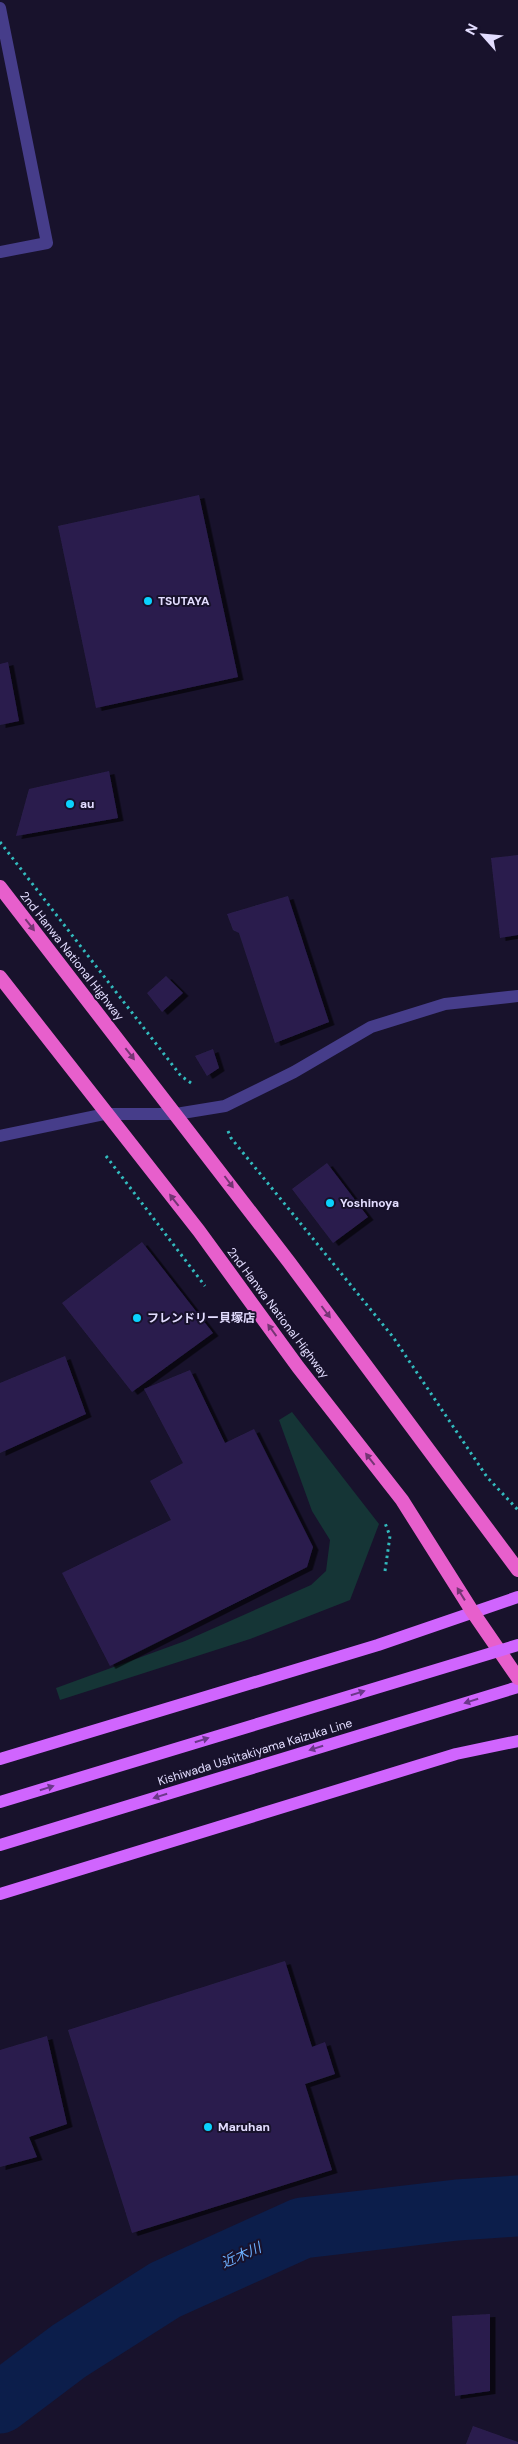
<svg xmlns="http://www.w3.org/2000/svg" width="518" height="2444" font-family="'DM Sans','Noto Sans JP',sans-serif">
	<defs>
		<filter id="shadow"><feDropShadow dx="5.5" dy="3" stdDeviation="0" flood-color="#0009"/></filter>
	</defs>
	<rect width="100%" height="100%" fill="#18122c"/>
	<!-- green -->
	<path fill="#153536" d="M292,1412l87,112 -29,76 -100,39 -190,61 -4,-12 129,-47 126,-56 15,-14 4,-31 -18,-29 -33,-91z"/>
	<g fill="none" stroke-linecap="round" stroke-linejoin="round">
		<!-- river -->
		<path stroke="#0c1e4b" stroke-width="61" d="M0,2403l69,-52 96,-61 137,-62 155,-18 61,-4"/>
	</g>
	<!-- building -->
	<path fill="#2b1e4d" filter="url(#shadow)" d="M199,495l39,182 -142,31 -38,-182z
		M8,662l11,59 -19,4v-61z
		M109,771l9,47 -102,18 13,-47z
		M518,855v80l-18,3 -9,-80z
		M288,896l41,126 -54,21 -36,-110 -6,-3 -6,-16z
		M166,976l17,17 -21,19 -15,-19z
		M213,1049l6,19 -12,8 -12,-20z
		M327,1163l41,54 -35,26 -41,-54z
		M142,1242l71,91 -81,59 -70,-89z
		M65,1356l21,58 -86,39v-70z
		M190,1370l35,73 29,-14 59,118 -6,20 -197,99 -48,-93 109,-53 -21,-39 33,-18 -39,-74z
		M285,1961l27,86 13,-5 10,32 -30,10 27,86 -200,63 -64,-203z
		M47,2036l20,88 -38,13 8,20 -37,10v-117z
		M490,2314v77l-35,5 -3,-80z
		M473,2426l45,16v2h-52z"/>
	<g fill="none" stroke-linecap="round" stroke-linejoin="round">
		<!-- path -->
		<path stroke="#32bbbe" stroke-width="3" stroke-dasharray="2.5 4" stroke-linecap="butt" d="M0,842l181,234 13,9
			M228,1131l3,7 162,199 94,140 31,33
			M106,1156l99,130
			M385,1571l5,-35 -5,-13"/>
		<!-- minor -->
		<path stroke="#463d8a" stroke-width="12" d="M0,8l47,235 -47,9
			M0,1136l105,-22h71l49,-8 69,-34 77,-45 74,-23 73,-8"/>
		<!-- primary -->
		<path stroke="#d065fe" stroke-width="12" d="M0,1759l378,-114 140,-48
			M0,1845l518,-158
			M0,1894l456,-140 62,-13"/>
		<!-- trunk -->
		<path stroke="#e75fcc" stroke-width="14" d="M0,887l289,375 229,308
			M0,977l199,254 99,136 104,133 70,111 46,67"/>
		<!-- primary-bridge -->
		<path stroke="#d065fe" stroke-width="12" d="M0,1802l518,-157"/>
	</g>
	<!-- one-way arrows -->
	<defs><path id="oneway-solid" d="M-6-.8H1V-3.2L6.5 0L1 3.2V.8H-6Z" transform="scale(1.25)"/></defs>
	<g fill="#753574">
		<use href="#oneway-solid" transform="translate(30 925) rotate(52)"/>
		<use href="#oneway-solid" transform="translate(130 1054) rotate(52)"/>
		<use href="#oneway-solid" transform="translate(229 1182) rotate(53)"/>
		<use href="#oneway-solid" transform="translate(174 1200) rotate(-128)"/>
		<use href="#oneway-solid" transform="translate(326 1312) rotate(53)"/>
		<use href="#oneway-solid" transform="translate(272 1330) rotate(-126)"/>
		<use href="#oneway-solid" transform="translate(370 1459) rotate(-128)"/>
		<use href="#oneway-solid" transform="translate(461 1594) rotate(-122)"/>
	</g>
	<g fill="#6b378a">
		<use href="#oneway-solid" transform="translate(358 1693) rotate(-17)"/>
		<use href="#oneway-solid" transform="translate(471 1701) rotate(163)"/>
		<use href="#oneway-solid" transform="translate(202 1740) rotate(-17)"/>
		<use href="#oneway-solid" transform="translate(316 1748) rotate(163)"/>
		<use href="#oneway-solid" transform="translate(47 1788) rotate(-17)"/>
		<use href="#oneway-solid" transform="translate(160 1796) rotate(163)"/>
	</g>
	<!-- markers -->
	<g fill="#0ad2fd" stroke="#18122c" stroke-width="2">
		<circle cx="148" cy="601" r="5"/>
		<circle cx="70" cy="804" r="5"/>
		<circle cx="330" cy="1203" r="5"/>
		<circle cx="137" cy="1318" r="5"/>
		<circle cx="208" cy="2127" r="5"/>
	</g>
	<g text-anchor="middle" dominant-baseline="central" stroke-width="4" stroke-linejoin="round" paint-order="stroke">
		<!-- poi labels -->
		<g font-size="12" font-weight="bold" fill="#e3ddff" stroke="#18122c" text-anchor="start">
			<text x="158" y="601">TSUTAYA</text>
			<text x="80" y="804">au</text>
			<text x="340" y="1203">Yoshinoya</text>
			<text x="147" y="1318">フレンドリー貝塚店</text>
			<text x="218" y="2127">Maruhan</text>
		</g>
		<!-- street labels -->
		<g font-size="12" fill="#e3ddff" stroke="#18122c">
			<text transform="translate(72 956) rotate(52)">2nd Hanwa National Highway</text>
			<text transform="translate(278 1313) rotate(53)">2nd Hanwa National Highway</text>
			<text transform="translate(255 1752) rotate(-17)">Kishiwada Ushitakiyama Kaizuka Line</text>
		</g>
		<!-- water labels -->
		<g font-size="14" font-style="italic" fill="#6caffe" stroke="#18122c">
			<text transform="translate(241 2255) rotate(-24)">近木川</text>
		</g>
	</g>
	<!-- north arrow -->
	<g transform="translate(483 35) rotate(297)" stroke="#18122c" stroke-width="4" paint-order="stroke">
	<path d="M0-4L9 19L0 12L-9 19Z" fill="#e3ddff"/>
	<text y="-8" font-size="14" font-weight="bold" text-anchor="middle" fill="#e3ddff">N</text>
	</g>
</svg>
